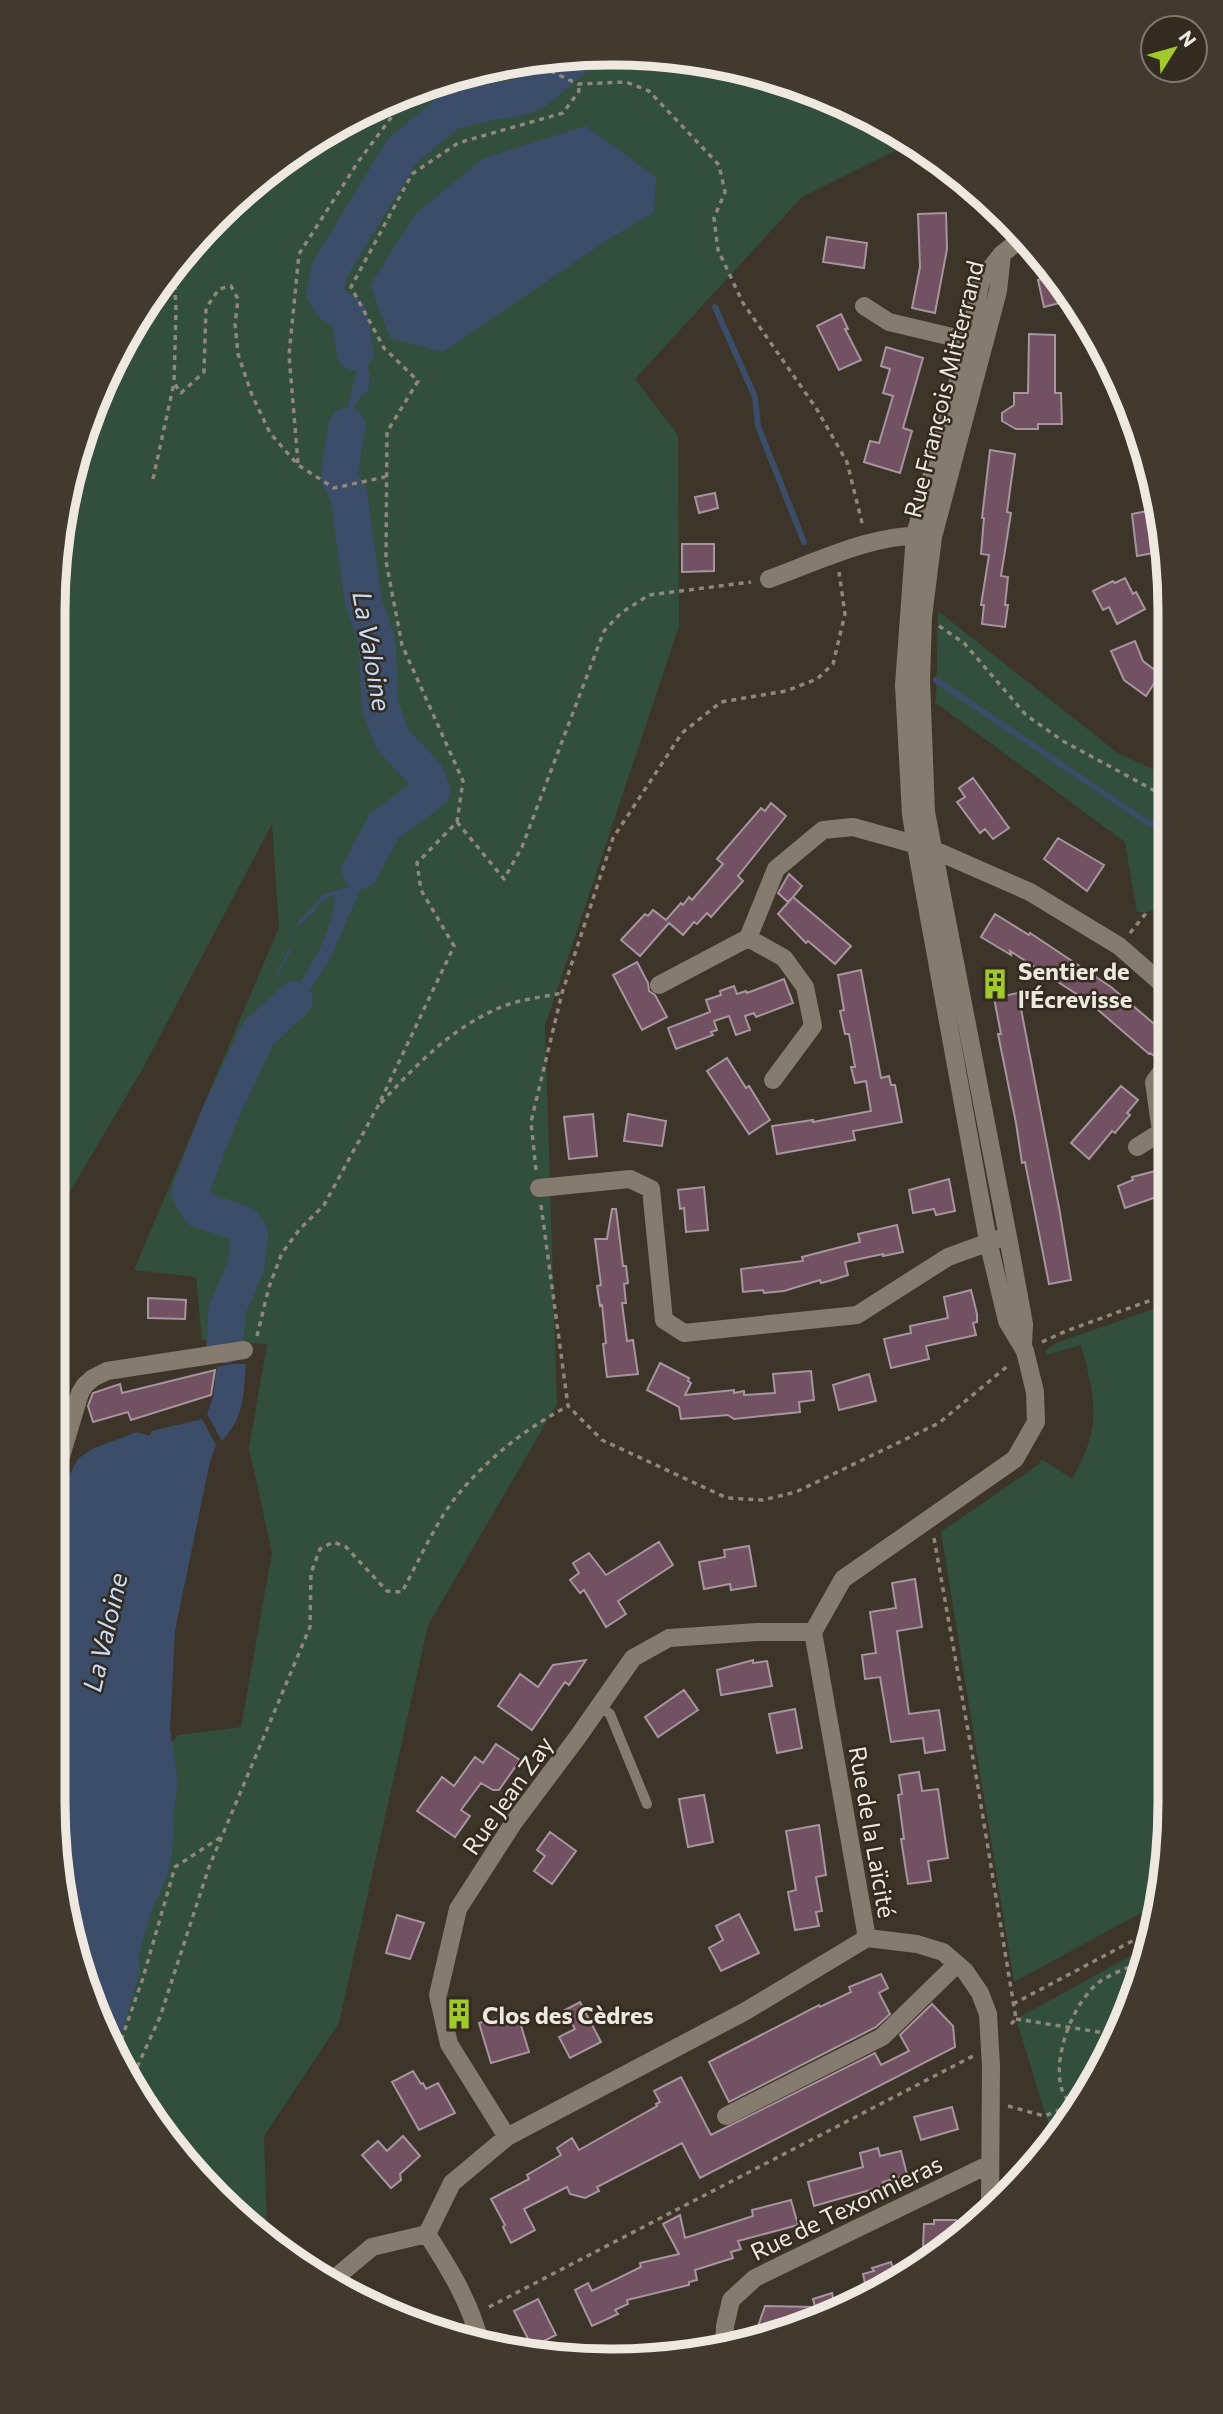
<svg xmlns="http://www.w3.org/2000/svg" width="1223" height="2414" font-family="Commissioner,sans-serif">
	<rect width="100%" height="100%" fill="#3e352a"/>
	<!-- green -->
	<path fill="#324e3c" d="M648,54l108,17 102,39 51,34 -107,53 -167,182 43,56 1,191 -134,400 12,378 -129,221 -89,398 -75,113 3,96 -5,5 -19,-14 -75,-80 -86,-160 -18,-108 114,-140 63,-8 31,-174 -23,-105 18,-104 -65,-4 -6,-63 -62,-7 145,-343 -7,-103 -129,244 -90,152 1,-645 17,-108 39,-102 58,-93 75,-81 89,-63 99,-46 107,-25z
		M938,611l181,143 47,21 1,132 -20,5h-10l-12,-70 -189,-139z
		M1168,1304l1,535 -10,64 -145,79 -73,-450 97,-67 4,-6 30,20c30,-52 24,-78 9,-134l-35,10 -1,-4 11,-8z
		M1152,1944l-39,105 -61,86 -36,-116z"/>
	<!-- water -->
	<path fill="#3b4d68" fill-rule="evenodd" d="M578,56h6l2,6 -7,11 -15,11 -8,3 -11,12 -19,7 -4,-1 -9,6 -16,4 -8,-9 -41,9 -4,11 -26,25 -10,4 -17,13 -37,72 -24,38 2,19 17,18 18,49 3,12 -2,16 -6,3 -8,12 1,11 -12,37 11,29v39l7,46 20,73 4,68 7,12 9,26 12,6 18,16 1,21 -6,15 -12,15 -41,32 -5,19 -37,85 -25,39 -43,48 -3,16 -26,43 -31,65 -8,24 4,8c13,5 41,13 50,21 20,19 -8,63 -15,82 -4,13 -3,29 -3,43l-6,-1 2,-35 19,-43 4,-33 -7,-10 -44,-15 -9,-17 16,-36 13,-40 36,-59 2,-45 17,-15 6,-9 -3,-16 16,-30 -1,-5 6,-15 26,-28 28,-8 17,-38 15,-22 43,-31 -1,-20 -34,-36 -12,-34 -3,-63 -14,-42 -14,-104 -10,-20 7,-60 11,-49 -12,-51 -20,-23 4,-22 30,-45 31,-59 12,-16 47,-39 43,-11 25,-3 18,-7 43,-29zM334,894c5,31 -41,117 -75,123 4,-7 8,-6 13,-11 11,-9 9,-20 6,-32l12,-21 5,-24 19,-17 5,-9z
		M586,126l70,51 -2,35 -48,29 -163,111 -53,-14 -20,-53 46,-72 68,-55z
		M232,1364h14c-3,32 -1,52 -24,77l-15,-27 6,-17 4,-30z
		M202,1419l14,26 -6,16 -35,170 -5,98 8,52 -4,29 -2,46 -6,23 -14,31 -13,45 1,18 -23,75 -35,-65 -29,-181v-279l7,-19v-12l18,-33 14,-10 45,-17 12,4 3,-5z"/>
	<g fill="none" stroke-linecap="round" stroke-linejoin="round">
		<!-- stream -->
		<path stroke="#3b4d68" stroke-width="6" d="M715,307l40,90 3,29 46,116
			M936,680l212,143 19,3"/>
		<!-- river -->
		<path stroke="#3b4d68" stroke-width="37" d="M355,352l-6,-37 -17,-11 -7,-11 4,-22 73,-120 47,-39 43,-11 25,-3 18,-7 42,-35
			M347,426l-8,50 10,20 14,104 14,42 3,63 12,34 34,36 6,16 -48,35 -24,45
			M225,1345l2,-35 19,-43 4,-33 -7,-10 -44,-15 -9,-17 29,-76 39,-82 36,-34"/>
	</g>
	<!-- building -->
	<path fill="#725162" stroke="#a6959e" stroke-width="2" d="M946,213l1,36 -12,64 -23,-5 8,-41 -2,-53z
		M827,237l40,6 -3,25 -41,-6z
		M1054,276l21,23 -31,8 -6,-27z
		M841,314l7,15h-3l16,31 -22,10 -22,-44z
		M1029,334l26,1v58h6l1,31h-24v5h-22l-14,-8v-8l12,-8v-12h14z
		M886,347l37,11 -20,70 9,3 -12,42 -36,-11 6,-21 9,2 14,-47 -10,-3 7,-24 -9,-3z
		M990,450l25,4 -8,58 4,1 -10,63 7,1 -3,28h3l-3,22 -23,-3 2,-19h-3l8,-50 -8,-1 3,-36h-2z
		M715,493l3,15 -19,5 -4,-16z
		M1156,509l4,25 -4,1 3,17 -22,4 -5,-42z
		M682,544h32v27l-32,1z
		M1125,578l8,16 3,-2 9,17 -28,15 -8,-17 -6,3 -10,-19 20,-10 2,2z
		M1135,641l8,20 17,13 -14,22 -22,-16 -13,-29z
		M973,778l36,50 -16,11 -8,-10 -5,4 -23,-31 8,-5 -6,-9z
		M771,803l15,13 -48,60 5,5 -32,36 -4,-4 -10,11 -3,-2 -11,13 -14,-12 -29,33 -19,-16 24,-26 3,2 5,-6 13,10 15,-17 2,2 6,-8 3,3 31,-36 -6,-5 44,-51 4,3z
		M1058,838l46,27 -17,26 -43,-32z
		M789,874l13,12 -9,11 58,49 -16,18 -27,-23 -2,2 -28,-29 14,-16 -4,4 -10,-9z
		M995,914l34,21 1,-2 81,54 56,48v12l-10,11 -7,-5 -1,1 -60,-52 -79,-51 1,4 -30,-18z
		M637,962l11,21 1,8 6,4 12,22 -25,13 -29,-55z
		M861,970l20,108 8,-2 2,9h4l7,37 -49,9 2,9 -78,14 -5,-28 41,-6v2l58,-11 -5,-30 -11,2 -4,-16h4l-6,-33h-4l-5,-23 4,-1 -6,-35z
		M784,979l9,24 -37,14 -2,-4 -9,3 5,14 -14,5 -7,-19 -15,5 3,9 -6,2 2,3 -37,14 -8,-21 42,-16 -4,-12 15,-5 -1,-4 14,-5 3,8 9,-3 1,2z
		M1018,993l42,220 11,67 -22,4 -24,-122 -3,1 -6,-40 -18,-89h3l-7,-36z
		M727,1058l19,30 3,-2 21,34 -21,14 -42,-63z
		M1121,1086l17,14 -11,13 3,2 -15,18 -3,-2 -23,28 -18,-16z
		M593,1114l4,42 -28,3 -5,-42z
		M628,1114l38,7 -4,25 -38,-5z
		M1167,1168l1,25 -43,15 -7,-22 15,-6 -1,-3z
		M949,1179l6,32 -19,4 -2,-6 -21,4 -4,-23z
		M704,1187l4,43 -22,2 -2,-24 -4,1 -2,-19z
		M612,1209h4l7,57h3l2,17 -4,1 2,19h-4l5,38 6,-1 5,34 -31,3 -4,-33 3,-1 -4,-38 -2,1 -3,-20 4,-1 -6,-46h12z
		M897,1225l6,27 -20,4v-2l-38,8 3,13 -19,6 -8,2 -1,-3 -36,11 -20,2 -1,-3 -20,2 -2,-23 62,-8 -1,-4 58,-15 -2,-8z
		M971,1290l6,24v8l-4,1 3,12 -50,11 3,13 -38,9 -7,-29 27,-6 -1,-7 38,-8 -4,-21z
		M148,1298l38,2 -1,19 -37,-1z
		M660,1363l29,15 -1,3 3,2 -6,12 49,-5v3l10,-2v4l31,-2 -2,-19 38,-3 3,29 -15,2 1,10 -66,7 -6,-4 -47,4 -2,-12 -32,-17z
		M215,1370l-4,25 -80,25 -3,-8 -35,10 -5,-16 5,-13 27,-9 2,9z
		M869,1374l7,27 -37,9 -6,-25z
		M659,1542l14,23 -55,36 8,13 -20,13 -22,-37 -4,3 -10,-13 9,-7 -6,-10 16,-10 17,22z
		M749,1546l7,40 -25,4 -1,-6 -26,5 -5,-27 26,-5 -1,-7z
		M915,1579l7,48 -25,4 12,83 30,-4 6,40 -20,3 -2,-15 -32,4 -11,-65 -15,2 -3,-24 14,-2 -6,-41 26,-4 -4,-25z
		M586,1660l-17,25 -4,-3 -33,48 -34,-24 22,-32 18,13 15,-22z
		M753,1660v3l14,-2 5,25 -51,9 -4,-25z
		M684,1690l14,20 -40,27 -13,-20z
		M795,1709l7,39 -25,5 -8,-39z
		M496,1744l24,16 -21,30h-6l-12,-7 -20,27 9,6 -15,21 -38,-26 25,-34 12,9 21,-29 8,6z
		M919,1772l3,19 16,-2 10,69 -20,3 3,20 -23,3 -7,-45h3l-6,-44 4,-1 -3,-19z
		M704,1795l9,47 -25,5 -9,-48z
		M819,1825l7,50 -10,2 6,34 -6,1 3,14 -24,4 -7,-38 8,-2 -10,-59z
		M550,1832l26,19 -24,33 -18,-13 11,-15 -8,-6z
		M739,1914l20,39 -38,18 -12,-23 14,-8 -7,-14z
		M397,1915l27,8 -14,36 -24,-6z
		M881,1974l7,14 -9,5 11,21 -14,13 -147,75 -20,-40 110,-57 1,2 31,-15 -2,-5z
		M580,2002l21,40 -31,16 -11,-21 16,-8 -10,-19z
		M932,2004l21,22 2,21 -255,131 -18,-35 -85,44 2,4 -14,7 -15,-4 -3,-7 -43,22 11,21 -24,13 -8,-16 2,-2 -14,-26 38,-20 -2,-4 34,-20 -4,-7 15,-10 7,12 78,-44 -1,-2 4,-2 -6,-11 27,-14 30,58 164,-82 6,12 28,-14 -9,-16z
		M517,2012l12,40 -38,11 -12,-40z
		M413,2071l8,13 2,-1 3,6 12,-6 17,30 -36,17 -27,-48z
		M952,2107l6,22 -37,11 -7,-23z
		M403,2136l17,20 -20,18 1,6 -10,8 -29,-33 16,-14 9,10z
		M878,2148l2,8 21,-5 6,24 -24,7 1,4 -70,20 -6,-24 55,-15 -3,-14z
		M791,2200l7,25 -60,16 3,8 -10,3 2,6 -38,12 2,10 -8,2v3l-62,15 1,4 -13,6 3,4 -26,12 -17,-36 13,-7 4,8 49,-24 -1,-4 39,-9 -16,-30 17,-9 5,23 68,-22 -1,-6z
		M934,2220h22v14l-18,13h-15l1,-23h10z
		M891,2262l5,15 -28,20 -5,-23 11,-3 -2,-3z
		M832,2293l4,18 -81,24 10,-29 50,1 -2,-8z
		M538,2299l18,36 -24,12 -18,-36z"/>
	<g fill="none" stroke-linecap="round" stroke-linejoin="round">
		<!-- path -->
		<path stroke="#8f877e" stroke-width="3.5" stroke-dasharray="5 5" stroke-linecap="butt" d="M537,57l7,11 34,16 48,-2 23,9 70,74 6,27 -11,26 4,32 25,53 73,105 31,54 16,65
			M174,265l2,46 -2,72 7,10 23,-21 2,-64 13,-19 12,-3 7,13 -3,25 3,30 14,41 18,38 28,32 36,23 51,-11
			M298,463l-9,-108 10,-101 59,-92 53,-71
			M153,479l21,-96
			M939,626l25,17 62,72 37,26 103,56
			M457,822l47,57 18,-32 82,-216 17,-18 28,-18 102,-13
			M1130,933l17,-21
			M381,1103c36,-39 72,-77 123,-97 18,-7 40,-9 58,-13
			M536,1170l-5,-48 31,-129 51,-155 69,-105 39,-31 65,-11 31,-12 16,-15 12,-50 -6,-42
			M541,1205l27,201 34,34 125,58 36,2 33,-8 143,-69 71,-59
			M257,1336l12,-49 13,-34 17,-23 25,-25 54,-99 76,-160 -33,-56 -4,-27 40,-41 6,-41 -61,-136 -16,-84 1,-129 31,-51 -34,-33 -33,-61 61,-113 46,-31 105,-30 16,-22 -1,-7
			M1042,1342l24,-11 102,-37
			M934,1538l44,249 38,232 -8,8
			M1013,2004l142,-75
			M1016,2019l102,16
			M118,2049l25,-71 32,-111 46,-30
			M133,2076l27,-59 49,-150 101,-240 1,-54 9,-24 13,-7 13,5 41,44 15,1c15,-28 32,-65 50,-90 32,-41 71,-72 116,-96
			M1074,2104l-3,2c-3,-6 -9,-13 -10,-20 -8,-32 14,-88 41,-106 13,-8 30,-14 45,-20
			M1008,2106l36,10 26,-10
			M489,2307l484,-251"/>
		<!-- lane -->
		<path stroke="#857b6e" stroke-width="10" d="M599,1706l11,8 37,90"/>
		<!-- street -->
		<path stroke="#857b6e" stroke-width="18" d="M1002,254l15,-12 7,-1
			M864,306l25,16 80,19
			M769,579c47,-17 108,-47 158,-43
			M748,938l36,20 21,29 8,39 -40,54
			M659,985l89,-47 28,-69 47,-39 30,-3 79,22 98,43 89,54 48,42
			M1137,1147l24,-15 -7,-50 13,-18
			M539,1188l91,-9 21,10 13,131 20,13 173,-18 91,-58 50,-18
			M53,1483l27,-90 5,-8 8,-7 14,-7 137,-21
			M867,1938l-54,-306 30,-53 172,-120 21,-37 -1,-30 -10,-41 -18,-30 -19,-80 -72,-395 -5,-32 -7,-129 11,-150 54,-194 12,-61 21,-26 -4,37 -65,246 -10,80 -2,63 5,132 82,425 16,87 -1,20
			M867,1938l50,6 26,8 22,19 15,22 8,21 3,52 -1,144
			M726,2116l156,-79 75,-73
			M507,2137l-58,-93 -11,-49 20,-86 56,-87 63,-84 56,-80 36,-20 88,-6h56
			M427,2234l25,-51 55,-46 237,-125 123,-74
			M427,2234c22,34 43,68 53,108
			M328,2284l44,-37 55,-13
			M724,2345l1,-19 6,-26 24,-22 235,-114"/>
	</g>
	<!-- icons -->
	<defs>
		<g id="building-bare" transform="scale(2.415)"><path d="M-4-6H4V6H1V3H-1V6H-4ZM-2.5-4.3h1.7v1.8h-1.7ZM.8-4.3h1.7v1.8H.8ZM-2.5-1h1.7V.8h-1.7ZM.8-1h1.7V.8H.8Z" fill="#a0c92b" stroke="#342b20" stroke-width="2.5" paint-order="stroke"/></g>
	</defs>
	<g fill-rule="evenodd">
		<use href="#building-bare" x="995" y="984"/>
		<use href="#building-bare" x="459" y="2014"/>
	</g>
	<g text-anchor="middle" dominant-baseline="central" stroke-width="5" stroke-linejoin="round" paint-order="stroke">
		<!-- street labels -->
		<g font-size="24" fill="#eee8e1" stroke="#342b20">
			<text transform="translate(943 389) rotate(-76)">Rue François Mitterrand</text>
			<text transform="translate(507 1795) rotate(-55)">Rue Jean Zay</text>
			<text transform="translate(873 1832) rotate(80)">Rue de la Laïcité</text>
			<text transform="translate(846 2207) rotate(-26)">Rue de Texonnieras</text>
		</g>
		<!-- poi labels -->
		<g font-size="24" font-weight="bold" fill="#eee8e1" stroke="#342b20" text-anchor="start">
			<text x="1018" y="970">Sentier de<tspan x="1018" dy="28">l'Écrevisse</tspan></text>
			<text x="482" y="2014">Clos des Cèdres</text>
		</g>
		<!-- water labels -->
		<g font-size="26" font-style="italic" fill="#c7dcfb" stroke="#342b20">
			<text transform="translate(373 651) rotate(80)">La Valoine</text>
			<text transform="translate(104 1632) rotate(-77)">La Valoine</text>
		</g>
	</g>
	<!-- crop -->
	<path d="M0 0H1223V2414H0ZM611 65H612A546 546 0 0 1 1158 611V1803A546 546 0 0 1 612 2349H611A546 546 0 0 1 65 1803V611A546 546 0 0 1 611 65Z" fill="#433a2f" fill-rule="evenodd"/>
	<path fill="none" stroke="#eee8e1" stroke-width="9" d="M611 65H612A546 546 0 0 1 1158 611V1803A546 546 0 0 1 612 2349H611A546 546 0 0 1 65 1803V611A546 546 0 0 1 611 65Z"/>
	<!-- north arrow -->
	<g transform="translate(1174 49) rotate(53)"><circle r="33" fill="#342b20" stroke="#7e776d" stroke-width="2"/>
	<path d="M0-5L12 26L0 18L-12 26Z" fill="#a0c92b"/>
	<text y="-10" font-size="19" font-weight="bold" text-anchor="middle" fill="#eee8e1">N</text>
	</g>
</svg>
